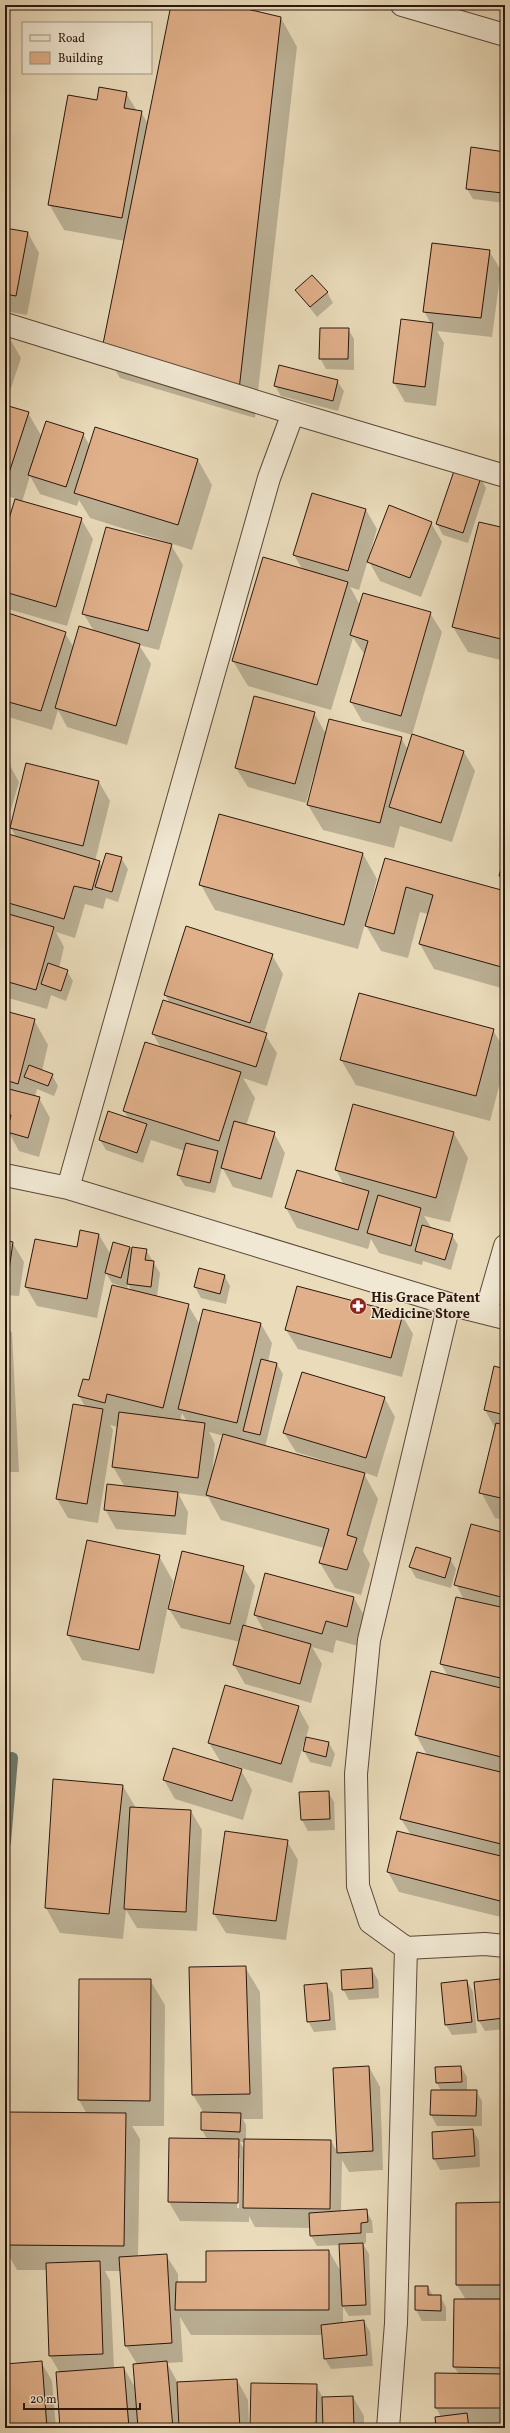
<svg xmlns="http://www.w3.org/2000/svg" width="510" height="2433" font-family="Vollkorn,serif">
	<rect width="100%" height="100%" fill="#eadcbb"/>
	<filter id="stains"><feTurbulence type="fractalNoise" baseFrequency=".005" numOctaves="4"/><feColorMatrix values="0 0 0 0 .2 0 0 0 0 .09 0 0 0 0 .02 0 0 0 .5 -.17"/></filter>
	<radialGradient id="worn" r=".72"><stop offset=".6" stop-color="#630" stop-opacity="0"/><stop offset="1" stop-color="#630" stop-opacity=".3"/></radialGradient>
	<!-- shadow -->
	<path fill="#0003" fill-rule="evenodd" d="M172,5h53l56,13 16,29 -42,371 -135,-40 -17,-29 22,-108 -61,-11 -15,-26 49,-102 28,-9 11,18 4,1 7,12z
		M472,148l33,5v50l-32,-4 -6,-10z
		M5,229l23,4 11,20 -12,62 -22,-4z
		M489,251l12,19 -9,67 -55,-6 7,12 -8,63 -31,-4 -11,-19 37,-59 -7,-13z
		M296,290l31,2 6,11 -16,14z
		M348,329l6,10v31l-28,-1 -6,-11z
		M5,337l5,2 11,19 -16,48 23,7 14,24 41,-3 7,12 108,14 14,25 -20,65 -102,-32 -11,-18 -2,6 -37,-12 -10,-18 -8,26 59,17 12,20 -26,87 -62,-18v-72l11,-37 -11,-4z
		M337,381l7,10 -6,20 -57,-15 -6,-10z
		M480,477l6,11 -18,55 -25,-8 -6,-11z
		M312,494l54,16 11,19 -8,27 62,-33 11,19 -21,55 -41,-16 -12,-21 -9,30 -9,-3 10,18 70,8 12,19 -30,103 52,17 11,19 -23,71 -52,-16 -6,22 -71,-18 -15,-25 9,-34 -2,-1 -9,33 -58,-16 -12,-19 78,-55 12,21 75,4 7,12 5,-15 -51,-14 -11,-19 14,-47 -12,-17 -22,72 -83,-24 -15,-25 70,-91 -9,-15z
		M505,529v132l-37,-9 -15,-25z
		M171,545l12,20 -24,85 -20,-5 12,19 -24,81 -60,-18 -9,-17 -6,20 -47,-14v-102l60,19 9,15 20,-17 -11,-18z
		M5,761l3,1 11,20 -14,48z
		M99,782l11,19 -15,60 4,1 3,5 19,-9 7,11 -10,33 -12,-4 -3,11 -18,-5 -10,34 -19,-6 8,15 -5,21 8,3 6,10 -7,20 -15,-6 -4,14 -42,-12v-163l11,3 -5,-9z
		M220,816l143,38 14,25 -8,31h2l14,-51 120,33v97l-71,-20 -14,-25 8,-30 -8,-2 -12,46 -27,-7 -16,-27 -7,25 -143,-39 -14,-25z
		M505,857v27l-5,-9z
		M272,955l11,19 -19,59 13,20 -10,33 -24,-8 12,20 -9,28 28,7 11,20 -13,45 -39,-11 -11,-20 -7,26 -30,-7 -7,-11 7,-24 -34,-11 -8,23 -37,-13 -6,-10 29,-21 -5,-8 37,-63 -8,-14 17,-31 -5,-8z
		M5,1012l29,8 14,25 -6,26 10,4 6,11 -4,10 -17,-7 -2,8 4,1 11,20 -11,39 -20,-6 -11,-20 -3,-1z
		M493,1030l12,21v13l-15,57 -134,-36 -15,-25z
		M354,1105l99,27 15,26 -18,64 -26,-6 8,13 20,6 6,10 -7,25 -28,-9 -1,4 -43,-12 -8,-14 -3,10 -71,-21 -11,-20 11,-37 47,14 -8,-15z
		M99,1235l12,20 19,-8 3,5 13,-2 14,23 -3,24 31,8 12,20 61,-1 11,19 -4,19 9,2 6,10 -18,73 76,21 1,-2 -46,-14 -12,-19 100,-36 11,20 -18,60 -14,-5 15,27 -15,52 7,13 -9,31 -26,-7 -15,-25 4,-15 -103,-28 -13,-23 -30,-4 10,19 -2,23 -70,-6 -11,-20 20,-22 -12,-20 5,-40 -8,-2 3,5 -15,93 -30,-5 -11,-19 29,-91 -7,-12 10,-15 43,-90 -4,-7 -1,4 -15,-5 -6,-10 -9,45 -60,-12 -11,-19zM182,1413l5,9 -7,-1zM209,1432l15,4 -12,39 3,-31z
		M5,1241l7,1 12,20 -5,34 -14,-1z
		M224,1275l6,11 -4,18 -25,-6 -6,-11z
		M402,1315l11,19 -11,43 -104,-28 -12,-19z
		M5,1321l7,12 7,139h-14z
		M505,1370v150l-10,-2 -14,-26 15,-62 -11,-20z
		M505,1534v384l-106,-26 -11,-20 10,-40 13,3 -10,-16 26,-64 -11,-20 32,-59 -7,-12 23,-64 -8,-16z
		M417,1548l33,11 6,10 -5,19 -35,-10 -6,-11z
		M159,1556l14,25 -19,93 -72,-14 -14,-25z
		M243,1567l12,19 -10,41 20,5 -10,-17 99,-17 11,19 -7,29 -22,-6 -3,13 -21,-6 10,17 -11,39 -66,-19 -11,-19 6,-23 -59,-14 -12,-19z
		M298,1707l11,20 -3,11 23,5 6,11 -4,13 -21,-5 -6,-11 1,-12 -13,44 -64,-19v2l13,4 11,20 -9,30 -68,-21 -11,-19 58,-16 -13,-21z
		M54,1780l69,6 13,22 55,3 11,19 -5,101 -60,-3 -11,-18 -3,29 -63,-6 -14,-25z
		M328,1792l6,10 1,28 -27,1 -6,-11 -2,-27z
		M287,1841l11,19 -12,80 -60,-7 -12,-19z
		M245,1967l15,25 3,127h-20l3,6v15l85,1 7,12 31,-86 11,20 3,83 -34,2 -7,-12 -1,52 25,-2 6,11 1,12h-7v10l-3,1 6,10 2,61 -22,1 -6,-9v16l21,-2 6,11 3,34 -42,3 -6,-10 -2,-24h-132l-11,-18 3,45 -16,1 11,20 59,-3 11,20 1,28h-188l-1,-55 -10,-17 -3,-86h-30l-12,-21v-136l82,1 -8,-14 1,-120h70l15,25 -1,121h-32l8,13 -2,117 28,-1 12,19v9h29l122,-32 12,21 -1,-27 -23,1 -6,-10v-8l-56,-1 -6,-11v6l-69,-1 -11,-19 38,-63 -5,-9 2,-17 -11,-18 -3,-127zM240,2142h5v9zM238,2158h2l-1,50h-2zM105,2271h16l5,75 11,18 -1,25 -12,-21h-10l-4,-87z
		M372,1970l6,10 1,18 -30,2 -6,-11z
		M467,1981l6,11 4,41 -25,2 -6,-10z
		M499,1981l6,9v39l-20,2 -6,-10z
		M326,1984l7,10 3,36 -22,2 -6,-11z
		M461,2067l6,10v14h9l6,10v25h-45l-6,-11 1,-24h9l-4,-8z
		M473,2130l6,11 1,26 -40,3 -6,-11 -1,-26z
		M505,2203v225h-68l4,-11 -5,-9 23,-34 -5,-7 1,-67h11l-9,-15z
		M416,2287h12l5,9h7l6,11v14h-24l-6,-11z
		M41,2362l11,19 4,47h-49l-2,-63z
		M316,2385l7,13 30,-1 11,19v12h-113z"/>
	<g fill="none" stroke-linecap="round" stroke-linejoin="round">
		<!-- stream -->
		<path stroke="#6c7a6c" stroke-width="12" d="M5,1842l7,-84"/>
	</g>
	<!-- building -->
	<path fill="#e0b08a" stroke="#2a160d" d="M171,5h59l51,12 -42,373 -137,-41z
		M99,87l28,5 -3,16 18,3 -20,107 -74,-13 20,-110 29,5z
		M471,147l34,5 -2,41 -37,-4z
		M5,228l23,4 -12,64 -11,-2z
		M432,243l58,7 -9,68 -58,-6z
		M312,275l16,17 -18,15 -15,-17z
		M401,319l32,4 -8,64 -32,-4z
		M320,328h29l-1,31h-29z
		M5,336l5,2 -5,16z
		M279,365l59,15 -5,21 -59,-15z
		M5,405l24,7 -21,64 -3,-1z
		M46,421l38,12 -18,54 -38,-12z
		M95,427l103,32 -20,66 -104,-32z
		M455,468l26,9 -18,56 -27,-9z
		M312,493l54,16 -18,62 -55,-16z
		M15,499l67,19 -26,89 -51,-15v-60z
		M389,505l43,17 -22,56 -43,-16z
		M479,522l26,6v112l-53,-13z
		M106,527l66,17 -24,87 -66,-17z
		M263,557l85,25 -31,103 -85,-24z
		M363,593l68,19 -30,104 -51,-14 18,-61 -18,-6z
		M5,612l61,20 -25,79 -36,-10z
		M79,626l61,18 -24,82 -61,-18z
		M254,696l61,16 -20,72 -60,-16z
		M329,719l73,18 -22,86 -73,-18z
		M412,734l52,17 -23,72 -52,-16z
		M5,760l4,1 -4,13z
		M26,763l73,18 -16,65 -73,-18z
		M219,814l144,39 -19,72 -145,-40z
		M5,833l95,28 -8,29 -18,-4 -10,33 -59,-17z
		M106,853l16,4 -10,35 -17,-5z
		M505,853v24l-6,-1z
		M385,858l120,33v77l-86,-24 14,-49 -27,-8 -12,47 -29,-8z
		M5,913l49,14 -18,63 -31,-9z
		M186,926l87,28 -23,69 -86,-28z
		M48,963l20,7 -7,21 -20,-7z
		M359,993l135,36 -18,67 -136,-36z
		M163,1000l104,33 -11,34 -104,-33z
		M5,1011l30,8 -17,65 -13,-4z
		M145,1042l96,30 -22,69 -96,-30z
		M29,1065l24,9 -5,12 -24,-9z
		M5,1088l35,9 -12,41 -21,-6 4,-17 -6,-1z
		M353,1104l101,28 -18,66 -101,-28z
		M108,1111l39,13 -10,29 -38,-13z
		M234,1121l41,11 -14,47 -40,-11z
		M186,1143l32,8 -8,32 -33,-8z
		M297,1170l72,21 -11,39 -73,-22z
		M378,1195l43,13 -10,38 -44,-13z
		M422,1225l31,9 -8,26 -30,-9z
		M80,1230l19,4 -12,65 -62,-12 10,-48 42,8z
		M5,1240l8,2 -5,35h-3z
		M113,1242l17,5 -9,31 -16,-5z
		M132,1247l15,2 -2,11 9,1 -3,26 -24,-3z
		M199,1268l26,7 -5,19 -26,-7z
		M112,1285l77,19 -26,104 -56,-14 -2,9 -27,-7 5,-17 6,1z
		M297,1286l106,28 -12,44 -106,-28z
		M203,1309l58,14 -24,100 -59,-14z
		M261,1359l16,4 -17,72 -17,-4z
		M494,1366l11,3v46l-21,-5z
		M302,1372l83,25 -19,61 -83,-25z
		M73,1404l30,5 -16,95 -31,-5z
		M119,1412l86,11 -7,55 -86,-11z
		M496,1423l9,2v74l-26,-6z
		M223,1434l142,39 -18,62 10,3 -10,32 -28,-7 10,-34 -123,-34z
		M107,1484l71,8 -3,24 -71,-6z
		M471,1524l34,9v65l-51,-13z
		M87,1540l73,15 -21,95 -72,-15z
		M416,1547l35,11 -6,20 -36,-11z
		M182,1551l62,15 -14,58 -62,-15z
		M265,1573l89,24 -7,30 -21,-6 -4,13 -68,-19z
		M456,1597l49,11v71l-65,-15z
		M243,1625l68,19 -11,40 -67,-19z
		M431,1671l74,18v69l-90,-23z
		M225,1685l74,21 -18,58 -73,-21z
		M306,1737l23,5 -3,15 -23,-6z
		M173,1748l69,21 -10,32 -69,-21z
		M417,1752l88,21v72l-105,-26z
		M53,1779l70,6 -14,129 -64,-6z
		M329,1791l1,28 -29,1 -2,-28z
		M130,1807l61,3 -5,102 -62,-3z
		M225,1831l63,9 -12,81 -63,-7z
		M397,1831l108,26 -1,45 -117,-30z
		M246,1966l4,128 -58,1 -3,-128z
		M372,1968l1,20 -31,2 -1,-20z
		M79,1979h72l-1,122 -72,-1z
		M500,1979l4,39 -26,3 -4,-39z
		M467,1980l5,42 -27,3 -4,-42z
		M327,1983l3,37 -23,2 -3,-37z
		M369,2066l4,85 -36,2 -4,-85z
		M461,2066l1,16 -26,1 -1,-16z
		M431,2090h46l-1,26 -46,-1z
		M5,2112l121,1 -2,133 -119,-1z
		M201,2112l40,1 -1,19 -39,-2z
		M473,2129l2,27 -42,3 -1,-27z
		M169,2138l70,1 -1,64 -70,-1z
		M244,2139l87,1 -1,69 -87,-1z
		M505,2202v83h-49v-82z
		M367,2209l1,13 -7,1v10l-51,3 -1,-23z
		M363,2243l3,62 -24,1 -3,-62z
		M329,2250v60h-154l1,-28h30v-31z
		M167,2254l5,89 -47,3 -6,-89z
		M100,2261l3,93 -54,2 -3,-93z
		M415,2286h13v9h13v16l-26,-1z
		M454,2299h51v69l-52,-1z
		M364,2320l3,35 -43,4 -3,-34z
		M42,2361l5,67h-41l-1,-64z
		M167,2361l6,67h-35l-5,-64z
		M124,2367l5,61h-69l-4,-56z
		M435,2373l70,1v34h-70z
		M237,2379l3,49h-61l-2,-46z
		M251,2383l66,1 -1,44h-66z
		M353,2396l1,32h-31l-1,-31z
		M467,2413l2,15h-33l-1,-11z"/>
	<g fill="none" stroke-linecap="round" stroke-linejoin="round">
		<!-- minor casing -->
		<g stroke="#5a4838" stroke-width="24">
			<path id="minor" d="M5,324l288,89 212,63
				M5,1175l63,13 381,116 56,14
				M68,1188l201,-710 24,-65
				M449,1304l-80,336 -13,134 2,112 12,36 36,26 79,-4 20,2
				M486,1312l19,-66
				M388,2428l8,-105 10,-375"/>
		</g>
		<!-- tertiary casing -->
		<g stroke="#5a4838" stroke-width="24">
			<path id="tertiary" d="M402,5l103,30"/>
		</g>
		<!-- minor -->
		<use href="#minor" stroke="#f1e8d3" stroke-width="22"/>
		<!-- tertiary -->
		<use href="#tertiary" stroke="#f1e8d3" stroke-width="22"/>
	</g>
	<!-- icons -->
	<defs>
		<g id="pharmacy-disc" transform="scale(0.9)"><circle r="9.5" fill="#8f2418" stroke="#f1e8d3"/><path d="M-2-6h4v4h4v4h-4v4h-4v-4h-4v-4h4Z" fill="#fff"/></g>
	</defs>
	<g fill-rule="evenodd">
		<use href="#pharmacy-disc" x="358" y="1306"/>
	</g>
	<g text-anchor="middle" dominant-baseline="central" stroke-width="3" stroke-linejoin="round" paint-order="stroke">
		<!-- poi labels -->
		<g font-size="14" font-weight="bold" fill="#2a160d" stroke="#f1e8d3" text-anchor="start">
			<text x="371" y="1298">His Grace Patent<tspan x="371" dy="16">Medicine Store</tspan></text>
		</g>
	</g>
	<!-- margin -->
	<rect width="510" height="2433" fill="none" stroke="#eadcbb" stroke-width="20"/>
	<rect x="6" y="6" width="498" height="2421" fill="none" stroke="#2a160d" stroke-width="2"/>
	<rect x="10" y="10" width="490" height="2413" fill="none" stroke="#2a160d"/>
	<!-- legend -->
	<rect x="22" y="22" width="130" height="52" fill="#f1e8d3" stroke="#a19484"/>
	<rect x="30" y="35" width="20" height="6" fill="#f1e8d3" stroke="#a19484"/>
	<text x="58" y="42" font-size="12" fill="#2a160d">Road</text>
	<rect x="30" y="52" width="20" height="12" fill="#e0b08a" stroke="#a19484"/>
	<text x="58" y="62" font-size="12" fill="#2a160d">Building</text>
	<!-- scale -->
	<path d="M24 2403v6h116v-6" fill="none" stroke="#2a160d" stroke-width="2"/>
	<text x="30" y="2403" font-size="12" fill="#2a160d" stroke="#f1e8d3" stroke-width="3" paint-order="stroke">20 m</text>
	<rect width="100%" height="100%" filter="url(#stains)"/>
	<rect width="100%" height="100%" fill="url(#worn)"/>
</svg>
